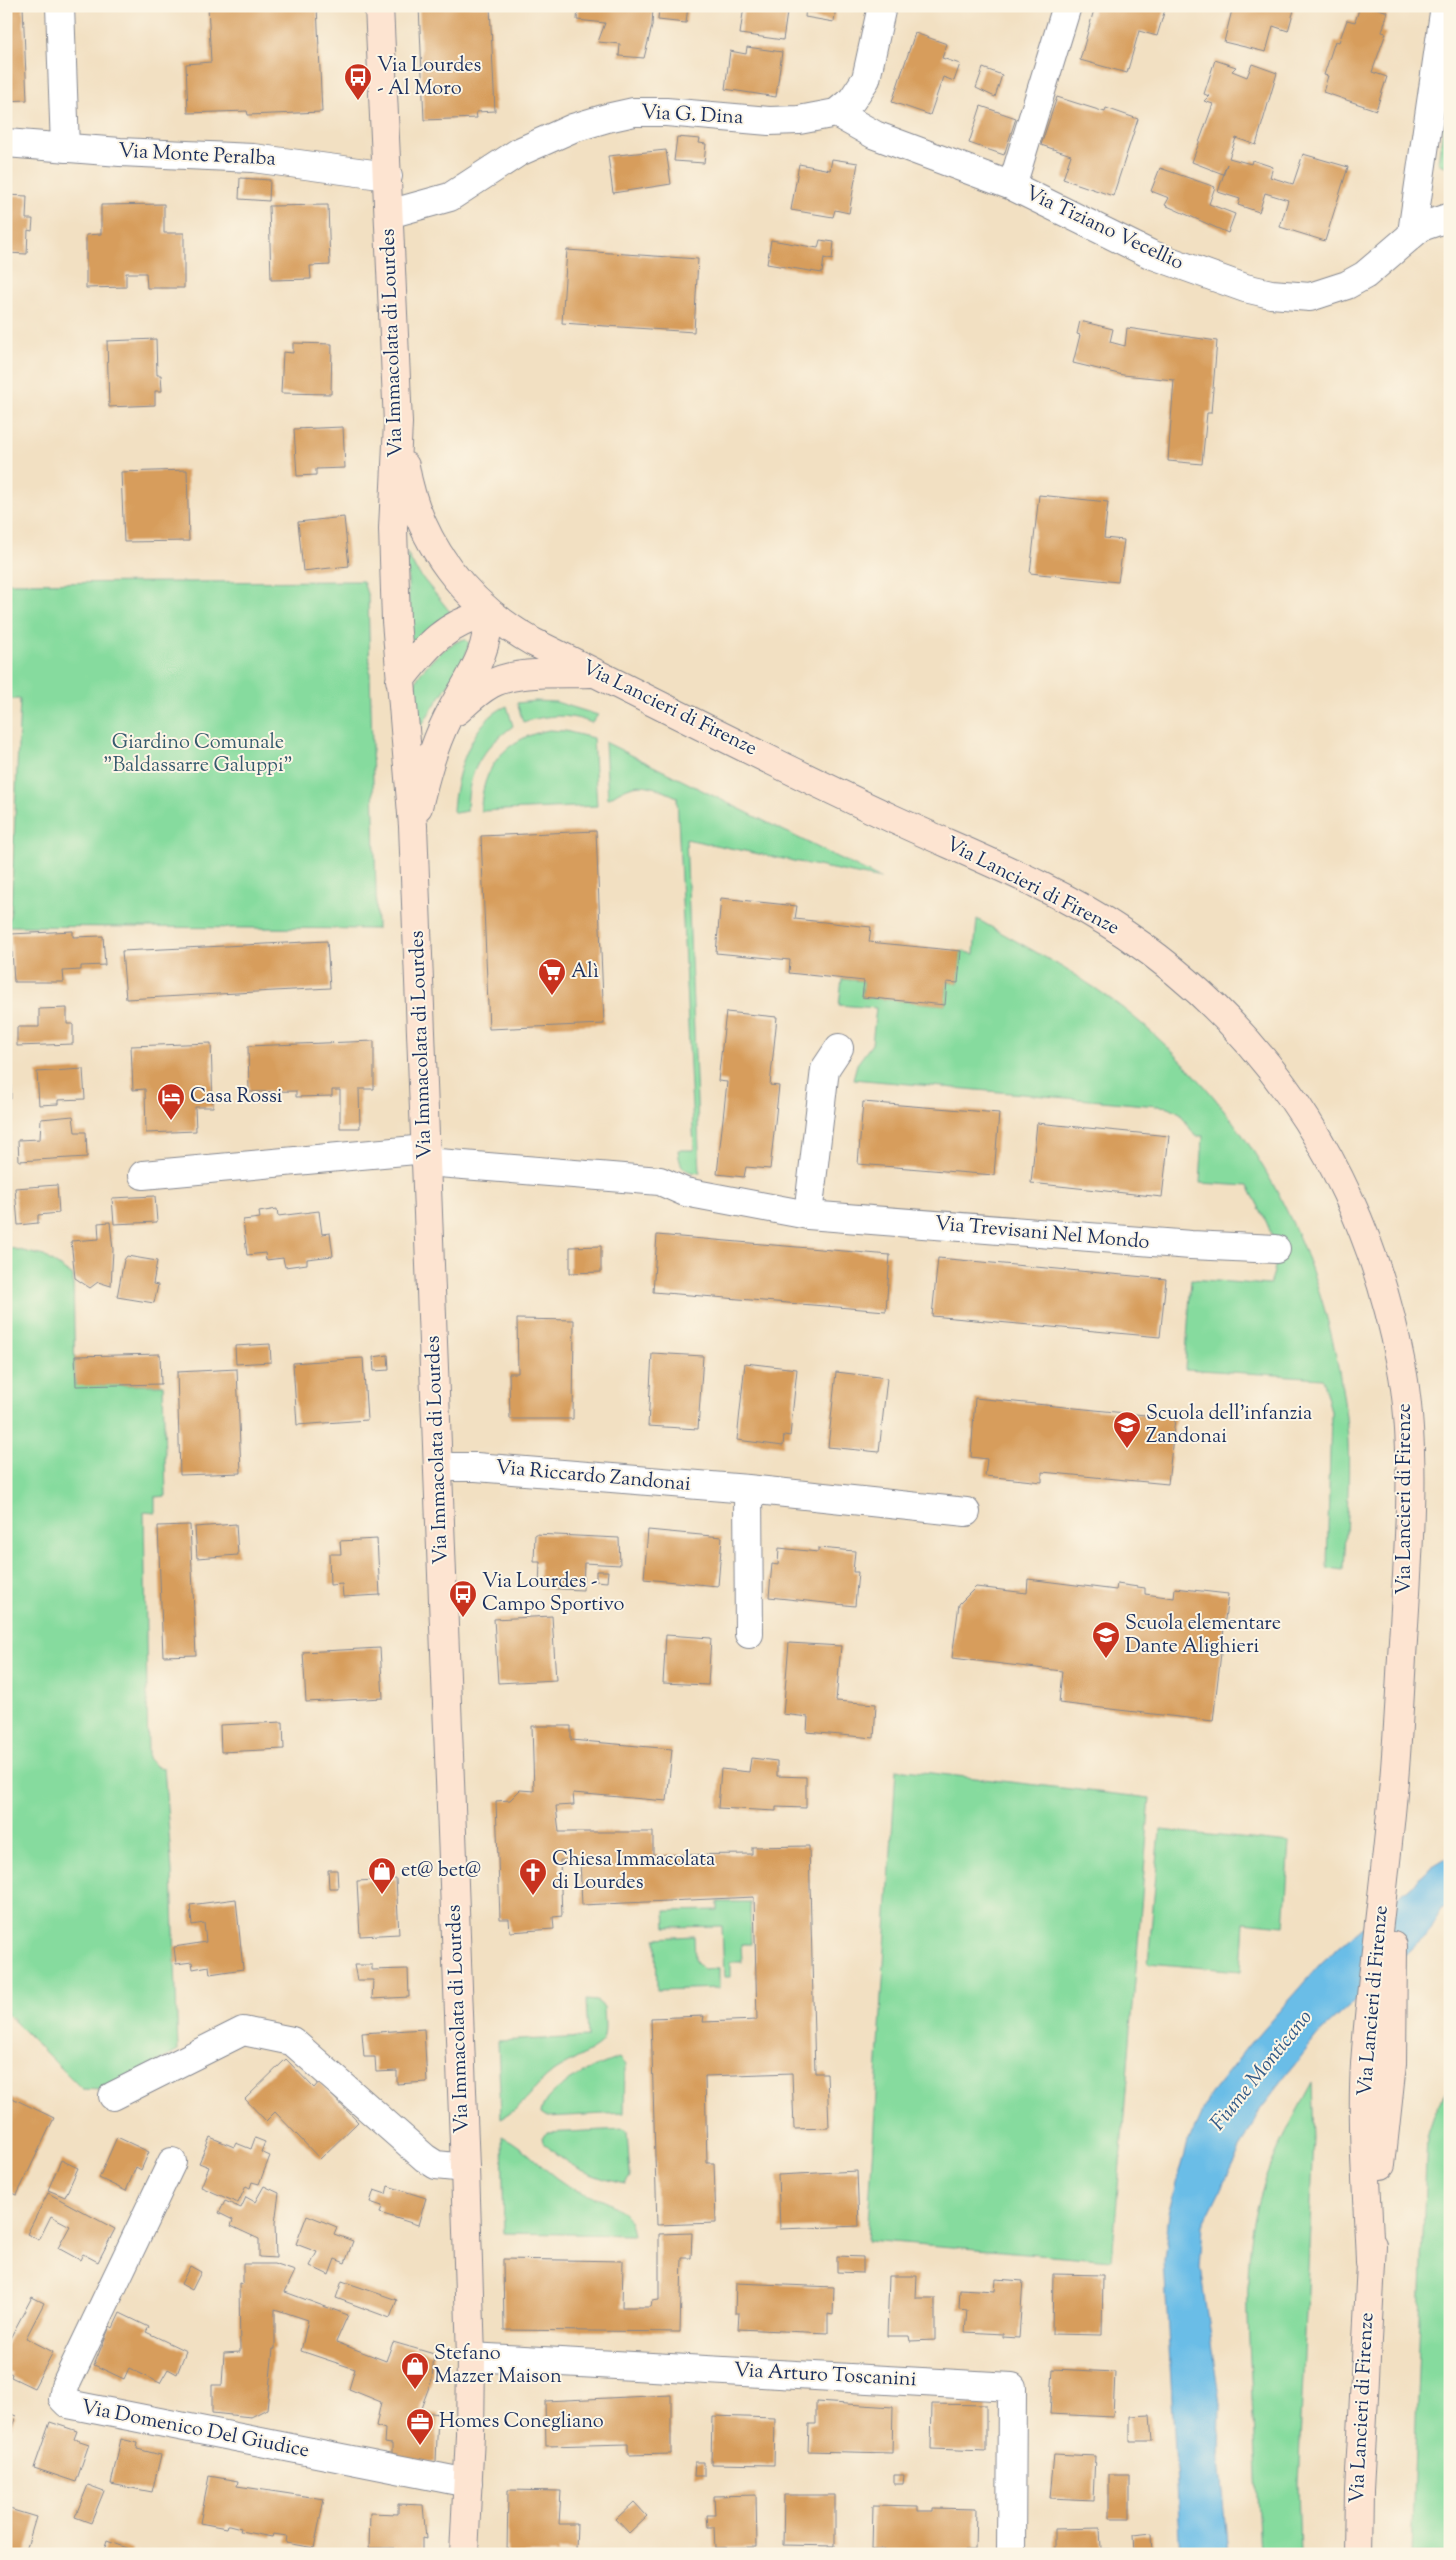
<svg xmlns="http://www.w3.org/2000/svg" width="1456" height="2560" font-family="'Sorts Mill Goudy',serif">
	<rect width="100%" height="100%" fill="#fcf5e5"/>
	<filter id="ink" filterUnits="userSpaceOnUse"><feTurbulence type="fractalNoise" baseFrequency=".02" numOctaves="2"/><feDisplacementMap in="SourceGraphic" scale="10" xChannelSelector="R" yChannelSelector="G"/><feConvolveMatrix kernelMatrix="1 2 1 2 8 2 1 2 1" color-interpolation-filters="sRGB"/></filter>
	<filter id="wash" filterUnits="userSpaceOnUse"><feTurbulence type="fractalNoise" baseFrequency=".0096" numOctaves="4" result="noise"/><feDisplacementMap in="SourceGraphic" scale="20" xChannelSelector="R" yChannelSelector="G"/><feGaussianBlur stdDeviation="1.12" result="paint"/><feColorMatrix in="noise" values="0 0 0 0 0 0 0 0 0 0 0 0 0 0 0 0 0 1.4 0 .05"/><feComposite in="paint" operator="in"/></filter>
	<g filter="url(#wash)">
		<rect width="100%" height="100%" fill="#f2e0c2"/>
		<!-- green -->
		<path fill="#86db9e" stroke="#50857e" d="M1450,82v85l-9,-2 -3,-4z
			M407,553l9,17 35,43 -41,35z
			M363,581l5,16 9,332 -369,-3 3,-16 9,-211h-14v-116z
			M465,639l4,4 -5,18 -38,57 -12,24c-1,-15 -4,-32 -3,-47 2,-21 35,-52 54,-56z
			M535,701l21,1 42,13 -6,8c-25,-10 -44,-8 -69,-1l-6,-19z
			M507,706l6,20c-32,24 -45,45 -46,85l-12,2 -2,-2c2,-35 18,-91 54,-105z
			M549,730l16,1 28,7 4,68 -116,5c0,-44 25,-73 68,-81z
			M605,742l276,137 -195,-40 14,334c-17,-1 -20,-6 -22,-23h16l-17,-353c-31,-14 -40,-18 -69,2z
			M977,919c45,26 93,50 135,81 136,102 214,248 234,417 6,46 0,106 -2,153l-17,-2 4,-157 -9,-33 -137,-9 6,-90 78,6c18,-35 -5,-67 -21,-99l-48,-3 3,-47h-8l-15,-23 -11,-6 -316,-28 4,-15 15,-20 4,-36 -37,-3 3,-26 22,2 -2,16 83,8 2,-23 11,1 3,-32 13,3z
			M6,1247l38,9 29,20 2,109h88l3,111 -11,1v16l-11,-1 4,246 7,8 9,2 8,104 6,179 -75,39 -21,-1 -76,-76z
			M896,1769l254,29 -38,462 -245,-20z
			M1160,1830l130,13 -6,83 -40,-4 -3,49 -93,-8z
			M718,1902h32l1,42h-10l1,18h-12v15h-6l-2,-51 -56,1 -1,-16 53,-1z
			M694,1936l1,25 8,8 16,-1v20l-62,2 -1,-52z
			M586,2000l11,1 7,6c0,10 3,26 -2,35 -5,7 -39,23 -49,30 -20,15 -29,36 -52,46l-3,-77 90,-4z
			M619,2058l6,7 -1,48 -77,4 -6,-4c2,-25 57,-48 78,-55z
			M1312,2083l2,56 -16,345 2,70h-40c-3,-58 -6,-117 -9,-175 -3,-54 -7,-110 4,-163 10,-47 34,-90 57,-133z
			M1450,2087v467h-39l16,-421 7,-21z
			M624,2129l3,3 3,45 -5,7c-31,-6 -59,-18 -82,-42l-1,-5 5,-4z
			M502,2136c28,13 45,41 74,54 15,7 33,10 45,21 8,7 10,14 12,24l-129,-2z"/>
		<!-- water -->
		<path fill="#6bbde7" stroke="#4376a2" d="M1450,1856v50l-9,4 -14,25 -110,101 -57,73 -57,116 -3,43 20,136 -1,55 9,95h-47l-17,-293 5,-48 19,-70 22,-48 42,-53 69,-79 109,-95z"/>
		<g id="blocks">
			<!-- building -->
			<path fill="#d79d5c" d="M6,6h17l4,94 -21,1z
				M208,6h109l5,106 -74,3 -1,-4 -59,2 -2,-49 25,-2z
				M419,6h71l5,105 -19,1 1,6 -53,2z
				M578,6l75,1 -1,19 -8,32 -25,-2 1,-12 -22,-2 7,-19 -28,-3z
				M659,6h29l-2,17 -28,-3z
				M744,6h44l-5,34 -43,-6z
				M806,6h30l-2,16 -29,-5z
				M1095,6h71l-9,30 -18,-5 -12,42 -47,-13z
				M1233,6h48l13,4 -6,21 -15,-5 -7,26 -42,-10z
				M1360,6h10l18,6 -6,20 4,1 -14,39 15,5 -11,33 -53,-18 5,-16 -4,-1 11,-34 4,1 8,-22 8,2z
				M915,33l32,11 -5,14 18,6 -6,17 -11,-4 -13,38 -38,-13z
				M747,47l35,5 -6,45 -51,-8 5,-38 16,3z
				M1215,60l21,7 -4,4 15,6 5,-13 25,9 -21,72 -20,-7 -7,20 22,6 1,-4 21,7 -3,10 23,7 10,-30 45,13 -23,74 -45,-14 8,-27 -23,-7 -6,19 -21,-7 2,-6 -22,-7 9,-28 -4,10 -31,-12 21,-58 -9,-3 5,-5 -5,-2z
				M983,68l19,7 -7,22 -19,-9z
				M1057,97l48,15 1,-4 32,11 -25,77 -50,-17 8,-24 -30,-10z
				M981,106l35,12 -12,37 -35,-12z
				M677,137l23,2 -1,4 7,1 -2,19 -30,-2z
				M666,150l5,34 -58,9 -5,-37z
				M832,159l26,4 -9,50 -14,-3 -2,7 -42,-7 8,-46 31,6z
				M1160,168l55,19 -6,17 26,10 -7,19 -63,-28 4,-7 -18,-7z
				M240,178l30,2 -1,21 -30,-2z
				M6,195l21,1 -1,23h7l-1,12 -4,-1 -1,24 -21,-1z
				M164,204v29h20v55h-37l-1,-15h-20v14l-40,1v-53l15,-1v-29z
				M328,205l2,60 -20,1 1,13 -40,1 -2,-74z
				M771,240l47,8 2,-8 14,2 -2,18 -8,-2 -2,15 -55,-9z
				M567,250l131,9 -4,73 -132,-9z
				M1080,321l33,8 -3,13 15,4 2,-18 90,13 -6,72h-4l-5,51 -34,-3 6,-81 -51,-5 -50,-12 7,-28 -3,-1z
				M156,339l1,36h4l1,16h-7v14l-46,2 -2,-66z
				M293,343l39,1 -1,50 -50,-1 2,-41 10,1z
				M343,427l2,41 -29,1v6l-19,1 -3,-47z
				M187,470l2,71 -65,1 -3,-70z
				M1039,495l69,7 -4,36 20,2 -6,42 -88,-9z
				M344,517l5,49 -46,5 -5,-49z
				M596,831l8,193 -115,5 -8,-193z
				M721,898l76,8 -2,13 76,8 -2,15 92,9 -3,32 -11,-1 -2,23 -83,-8 2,-16 -75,-8 1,-13 -74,-7z
				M73,931v6l30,-1 2,29 -24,1v4l-18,1 1,11h-50l-3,-48z
				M327,941l3,47 -204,11 -4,-48z
				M67,1008v16h6v20l-56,2v-19h22v-18z
				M726,1012l51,5 -7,68 9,1 -9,83 -24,-2 -2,10 -27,-3 10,-92 -9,-1z
				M374,1041v48h-15l1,39h-20v-38h-8v6l-36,1v-6l-47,1 -1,-46z
				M211,1043l2,64h-18l1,24 -50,2 -1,-44 -12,1 -2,-44z
				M83,1069l2,30 -27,1v4l-19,1 -2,-33z
				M6,1071h5v28h-5z
				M863,1102l136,11 -5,62 -136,-11z
				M73,1116l2,16h11l1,25 -68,4 -1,-21 22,-1 1,-20z
				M1037,1123l132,13 -7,61 -131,-14z
				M57,1185l2,28 -21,2v8l-20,2 -3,-37z
				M155,1196l2,26 -43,2 -2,-26z
				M277,1209l1,7 41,-5 3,23 8,-1 3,23 -26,3v5l-22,3 -2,-9 -17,2 -1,-7 -18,2 -4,-35 17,-2 -1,-6z
				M110,1222l3,28 -2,36 -13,-4 -8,6 -15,-10 -4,-37 28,-2 -1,-16z
				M657,1235l233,20 -4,56 -233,-19z
				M601,1246v26l-31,1v-26z
				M127,1256l30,5 -4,23 5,1 -4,18 -37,-6 7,-37z
				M938,1258l228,21 -6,58 -228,-21z
				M517,1319l57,1 -1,99h-63l-1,-46h9z
				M270,1344l1,18 -35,2 -1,-18z
				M652,1353l51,3 -5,73 -50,-3z
				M160,1354l1,30 -85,2 -1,-30z
				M388,1355l1,15 -15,1 -1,-14z
				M363,1358l4,62 -70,5 -4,-62z
				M745,1363l52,6 -7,67 -6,-1 -1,11 -46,-6z
				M237,1369l4,104 -61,2 -3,-103z
				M836,1372l51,6 -8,74 -51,-5z
				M975,1398l200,20 -7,66 -126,-12v10l-57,-6 2,-17 -16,-2z
				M236,1524l2,31 -41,3 -2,-31z
				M190,1525l6,130 -33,1 -5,-130z
				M648,1530l74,7 -4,49 -74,-7z
				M535,1534l84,4 1,27 -36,-2 -1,27 -44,-2 1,-26h-6z
				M377,1539l3,56 -37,2 -1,-13 -12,1 -1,-31h12l-1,-13z
				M779,1548l39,4v-4l37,3 -2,21h5l-3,34 -86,-9 3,-33 6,1z
				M596,1571h12l-1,11 -11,-1z
				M1028,1579l88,11 1,-6 28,4v6l29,4 1,-10 53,6 -15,127 -154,-18 3,-32 -110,-13 7,-54 17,-17 51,6z
				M552,1616l4,64 -58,3 -4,-64z
				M666,1635l45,3 -3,47 -45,-2z
				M789,1643l52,3 -5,55 40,3 -2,34 -67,-6 1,-15 -25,-3z
				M380,1648l3,50 -77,4 -3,-50z
				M283,1722l1,27 -63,3 -1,-27z
				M532,1726h39v14l101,9 -5,52 -94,-8 1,12 -18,1 3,26h94v23l99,-1v-7l57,-1 6,227h12l2,55 -35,1 -2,-56 -87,3 2,87h7l2,60 -59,2 -6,-207 53,-2 -1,6 54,-2 -3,-123 -172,8 -2,-45h-20l2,56 -9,1 1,12 -44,3 -1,-13h-9l-4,-118 14,-1 10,-10 14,1z
				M751,1758l26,3v15l29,1v31l-30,-1v4l-58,-3 3,-39 28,3z
				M328,1870h9l1,18h-9z
				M396,1879l3,55 -39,2 -3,-55z
				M236,1899l7,70 -33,5 -1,-8 -16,3 -1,-7 -16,2 -2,-17 32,-5 -2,-19 -12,2 -2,-20z
				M354,1965h18v5l36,-1 1,28 -37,2 1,-19h-16z
				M424,2029l3,53 -30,2v-13l-21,1 -1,-15h-11l-2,-24z
				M286,2059l28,29 5,-6 39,40 -38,37 -45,-47 -9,9 -21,-22z
				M6,2095l48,23 -37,77 -11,-5z
				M117,2137l32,15 -8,18 -5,-3 -10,24 -27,-13z
				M210,2137l24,10 2,-4 15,6 4,-11 10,4 -4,10 9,4 -11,28 -7,-2 -2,6 -4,-2 -8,17 -37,-16 8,-20 -10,-4z
				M61,2160l17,8 -13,29 -17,-7z
				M857,2171l2,55 -79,3 -2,-54z
				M264,2186l15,7 -4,30 1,35 -17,-1v-18l-28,-13 2,-6 -14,-7 6,-12 16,7 5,-11 9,5z
				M388,2186l38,12 -8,27 -38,-12 2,-7 -12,-4 4,-12 12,4z
				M48,2193l67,36 -17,33 -15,-8 -3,6 -22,-12 12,-22 -19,-10 -12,24 -12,-6z
				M307,2215l30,12 -3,7 19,7 -8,22 -10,-4 -6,16 -19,-9 7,-14 -21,-8z
				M692,2233l-1,25h-9l-2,74 -176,-2 -1,-71 120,2 -1,46h29l1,-6 7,-1v-66z
				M837,2256l26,1v16l-26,-1z
				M243,2264h31l21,7 -10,21 63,23 -12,27 50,19 7,-19 41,12 -2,25 -12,32 18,3 -2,48 -44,-4v-14l-8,-1 1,-14 -9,-3 5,-24 -32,-13 6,-20 -54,-18 7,-31 -33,-11v40h-2l-6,60 -16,8 -39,-4v-28h10l2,-32 16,-1 -1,-69 4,1z
				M190,2266l11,6 -9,18 -11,-6z
				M1053,2274l50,1 -1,60 -50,-1z
				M889,2276h28l-1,22h19v42l-25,1 -1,-5h-22z
				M996,2279l27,2 -4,57 -16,-1v-3l-38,-2 2,-22 -8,-1 1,-20 35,2z
				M342,2281l55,19 -7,18 -54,-20z
				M736,2283l98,4 -1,28 -5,-1v19l-90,-4 1,-16h-4z
				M32,2297l12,6 -18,35 27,14 -19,36 -23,-11 1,-3 -6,-3v-25z
				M120,2313l29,14 -3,5 40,19 -9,23 -9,-5 -8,14 -31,-15 -5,11 -30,-14 16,-39 3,2z
				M1053,2369l62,3 -2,45 -63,-3z
				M671,2395v59l-43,1v-11l-82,2 -1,-45z
				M816,2402l77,5 -1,46 -84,-2 1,-27h7z
				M932,2404l54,1v46l-55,-2z
				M6,2412l10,4 -10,26z
				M1150,2415l2,26h-22v-25z
				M712,2416l63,2 -1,47 -63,-1z
				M50,2422l27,9 -3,8 15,5 -13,38 -42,-14z
				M121,2439l17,4 -1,6 24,6 -9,37 -41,-8z
				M1054,2454l41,2 -2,44 -43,-2z
				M695,2462h9v14h-10z
				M894,2475h10l-1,9h-9z
				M1109,2475h21v43h-21z
				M209,2476l29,5 -1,5 87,13 -10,49 -28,-5 1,-7 -14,-2 -1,3 -32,-6 1,-3 -12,-3h-2l-1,3 -26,-5z
				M88,2485l16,6 -13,32 -16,-6z
				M508,2490l53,1 -2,33h18l-1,26h-18v4h-51z
				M756,2495l1,52 -42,1 -1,-21h-6l-1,-12h8l-1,-19z
				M784,2495h51v51l-52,-1z
				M634,2502l13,14 -18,17 -13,-14z
				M398,2504l25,1 3,34 -4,-1v16h-27v-6h-26l1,-35 28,1z
				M873,2506l45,1v4h15v-3l43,1 -1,41h-11v4h-67l-13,-1v-4h-12z
				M6,2508l30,9 -11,37h-19z
				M1100,2528l1,21h9v5h-55v-25z
				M1152,2533l1,21h-19l-1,-19z
				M107,2541l25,9 -1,4h-28z"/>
		</g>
	</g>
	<g filter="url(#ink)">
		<use href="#blocks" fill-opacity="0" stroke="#868890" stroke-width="1"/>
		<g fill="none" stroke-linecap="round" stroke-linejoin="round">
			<!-- street casing -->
			<g stroke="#868890" stroke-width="30">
				<path id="street" d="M60,6l5,142
					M836,113l39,22 137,51 138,68 95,34 26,6 39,3 37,-12 18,-10 56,-48 29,-10
					M6,143l114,9 133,6 135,18
					M1012,186l55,-180
					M389,214l61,-17 69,-45 54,-24 34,-10 27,-6h32l103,9 30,-1 37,-7 16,-13 14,-21 16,-73
					M1412,233l33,-227
					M426,1162l234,19 25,11 123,23 383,30 85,4
					M143,1175l283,-26
					M808,1215l17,-146 14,-21
					M438,1467h38l272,22 218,23
					M748,1489l1,145
					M113,2096l130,-65 49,10 133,117 11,7 29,3
					M172,2162l-107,224 -2,13 5,5 400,79
					M471,2357l541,30 -1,167"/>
			</g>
			<!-- secondary casing -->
			<g stroke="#868890" stroke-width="30">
				<path id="secondary" d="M379,6l19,417 -5,106 3,92 17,205 52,1342 6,189 -1,78 -6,119
					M405,466c13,77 61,138 128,176 119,59 237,120 358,176 78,36 163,68 234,116 151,102 242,252 276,430 16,81 8,178 3,261 -4,59 -6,119 -12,178 -8,87 -21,174 -27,261 -4,65 3,133 5,199
					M400,680c28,-35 43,-55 88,-67
					M457,711c11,-10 21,-20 34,-27 25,-14 71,-10 100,-11
					M418,807c7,-29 15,-60 29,-88 19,-39 42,-61 41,-106
					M1381,2165l11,-101 1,-118
					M1358,2554l1,-63 13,-246"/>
			</g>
			<!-- street -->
			<use href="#street" stroke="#fff" stroke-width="28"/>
			<!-- secondary -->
			<use href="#secondary" stroke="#fde4d1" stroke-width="28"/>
		</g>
	</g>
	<!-- icons -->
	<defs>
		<g id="bus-pin" transform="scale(1.4375)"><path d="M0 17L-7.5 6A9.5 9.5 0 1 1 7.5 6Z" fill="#c8321e" stroke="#fcf5e5"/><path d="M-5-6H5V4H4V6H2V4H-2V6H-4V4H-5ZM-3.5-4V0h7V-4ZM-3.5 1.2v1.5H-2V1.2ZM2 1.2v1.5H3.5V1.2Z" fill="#fff"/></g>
		<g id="supermarket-pin" transform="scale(1.4375)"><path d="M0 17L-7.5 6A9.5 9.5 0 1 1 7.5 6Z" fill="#c8321e" stroke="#fcf5e5"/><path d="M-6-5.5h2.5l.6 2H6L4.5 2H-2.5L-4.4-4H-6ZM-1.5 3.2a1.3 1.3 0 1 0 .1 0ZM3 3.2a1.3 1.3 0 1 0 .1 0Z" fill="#fff"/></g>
		<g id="hotel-pin" transform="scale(1.4375)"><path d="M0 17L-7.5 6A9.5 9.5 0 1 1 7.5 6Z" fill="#c8321e" stroke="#fcf5e5"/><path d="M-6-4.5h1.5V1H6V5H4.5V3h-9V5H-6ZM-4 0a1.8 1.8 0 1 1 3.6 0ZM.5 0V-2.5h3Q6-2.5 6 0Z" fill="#fff"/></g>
		<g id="school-pin" transform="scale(1.4375)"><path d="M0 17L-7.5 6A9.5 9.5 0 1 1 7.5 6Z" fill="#c8321e" stroke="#fcf5e5"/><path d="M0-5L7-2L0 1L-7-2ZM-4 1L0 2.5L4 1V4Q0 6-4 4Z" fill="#fff"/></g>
		<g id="shop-pin" transform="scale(1.4375)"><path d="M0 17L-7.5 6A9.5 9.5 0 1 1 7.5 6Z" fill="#c8321e" stroke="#fcf5e5"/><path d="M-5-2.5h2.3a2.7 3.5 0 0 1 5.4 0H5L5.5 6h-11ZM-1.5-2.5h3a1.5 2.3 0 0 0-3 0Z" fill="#fff"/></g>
		<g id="church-pin" transform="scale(1.4375)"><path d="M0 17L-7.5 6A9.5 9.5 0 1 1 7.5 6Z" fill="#c8321e" stroke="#fcf5e5"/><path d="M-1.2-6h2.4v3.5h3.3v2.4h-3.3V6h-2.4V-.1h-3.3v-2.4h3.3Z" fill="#fff"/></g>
		<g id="office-pin" transform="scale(1.4375)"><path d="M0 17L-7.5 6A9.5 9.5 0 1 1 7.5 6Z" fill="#c8321e" stroke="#fcf5e5"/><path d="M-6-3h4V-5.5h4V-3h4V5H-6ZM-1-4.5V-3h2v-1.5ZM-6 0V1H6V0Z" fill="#fff"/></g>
	</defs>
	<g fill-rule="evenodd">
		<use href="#bus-pin" x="358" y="77"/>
		<use href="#supermarket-pin" x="552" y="972"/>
		<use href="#hotel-pin" x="171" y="1097"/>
		<use href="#school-pin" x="1127" y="1425"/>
		<use href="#bus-pin" x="463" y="1594"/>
		<use href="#school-pin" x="1106" y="1635"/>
		<use href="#shop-pin" x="382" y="1871"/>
		<use href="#church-pin" x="533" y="1872"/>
		<use href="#shop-pin" x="415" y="2366"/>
		<use href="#office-pin" x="420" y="2422"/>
	</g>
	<g text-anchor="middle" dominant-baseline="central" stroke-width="4" stroke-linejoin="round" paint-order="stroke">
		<!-- poi labels -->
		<g font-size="20" fill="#1b2f5e" stroke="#fcf5e5" text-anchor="start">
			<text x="377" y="66">Via Lourdes<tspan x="377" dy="23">- Al Moro</tspan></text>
			<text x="571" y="972">Alì</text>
			<text x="190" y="1097">Casa Rossi</text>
			<text x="1146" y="1414">Scuola dell'infanzia<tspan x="1146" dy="23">Zandonai</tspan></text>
			<text x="482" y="1582">Via Lourdes -<tspan x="482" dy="23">Campo Sportivo</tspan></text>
			<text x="1125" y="1624">Scuola elementare<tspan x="1125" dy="23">Dante Alighieri</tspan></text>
			<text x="552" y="1860">Chiesa Immacolata<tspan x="552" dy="23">di Lourdes</tspan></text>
			<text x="401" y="1871">et@ bet@</text>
			<text x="434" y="2354">Stefano<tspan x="434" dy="23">Mazzer Maison</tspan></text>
			<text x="439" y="2422">Homes Conegliano</text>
		</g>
		<!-- street labels -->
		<g font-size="20" fill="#1b2f5e" stroke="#fcf5e5">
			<text transform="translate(692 116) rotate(3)">Via G. Dina</text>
			<text transform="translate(197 156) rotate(3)">Via Monte Peralba</text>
			<text transform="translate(1104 229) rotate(25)">Via Tiziano Vecellio</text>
			<text transform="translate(393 343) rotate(-92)">Via Immacolata di Lourdes</text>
			<text transform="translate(669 709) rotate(26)">Via Lancieri di Firenze</text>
			<text transform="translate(1032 887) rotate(27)">Via Lancieri di Firenze</text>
			<text transform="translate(422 1045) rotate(-92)">Via Immacolata di Lourdes</text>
			<text transform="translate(1042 1234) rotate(5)">Via Trevisani Nel Mondo</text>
			<text transform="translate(438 1450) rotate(-92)">Via Immacolata di Lourdes</text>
			<text transform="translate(593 1477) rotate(5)">Via Riccardo Zandonai</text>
			<text transform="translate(1405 1499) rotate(-90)">Via Lancieri di Firenze</text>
			<text transform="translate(1374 2001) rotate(-85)">Via Lancieri di Firenze</text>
			<text transform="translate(459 2019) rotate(-92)">Via Immacolata di Lourdes</text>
			<text transform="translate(825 2376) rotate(3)">Via Arturo Toscanini</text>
			<text transform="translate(1363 2408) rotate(-87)">Via Lancieri di Firenze</text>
			<text transform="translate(195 2430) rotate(11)">Via Domenico Del Giudice</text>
		</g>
		<!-- park labels -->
		<g font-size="20" fill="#365a6e" stroke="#fcf5e5">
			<text x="198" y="743">Giardino Comunale<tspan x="198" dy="23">"Baldassarre Galuppi"</tspan></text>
		</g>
		<!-- water labels -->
		<g font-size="21" font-style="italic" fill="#335a87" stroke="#fcf5e5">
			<text transform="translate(1262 2071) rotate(-51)">Fiume Monticano</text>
		</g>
	</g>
	<!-- margin -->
	<rect width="1456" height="2560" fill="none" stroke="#fcf5e5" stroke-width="25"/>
</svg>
